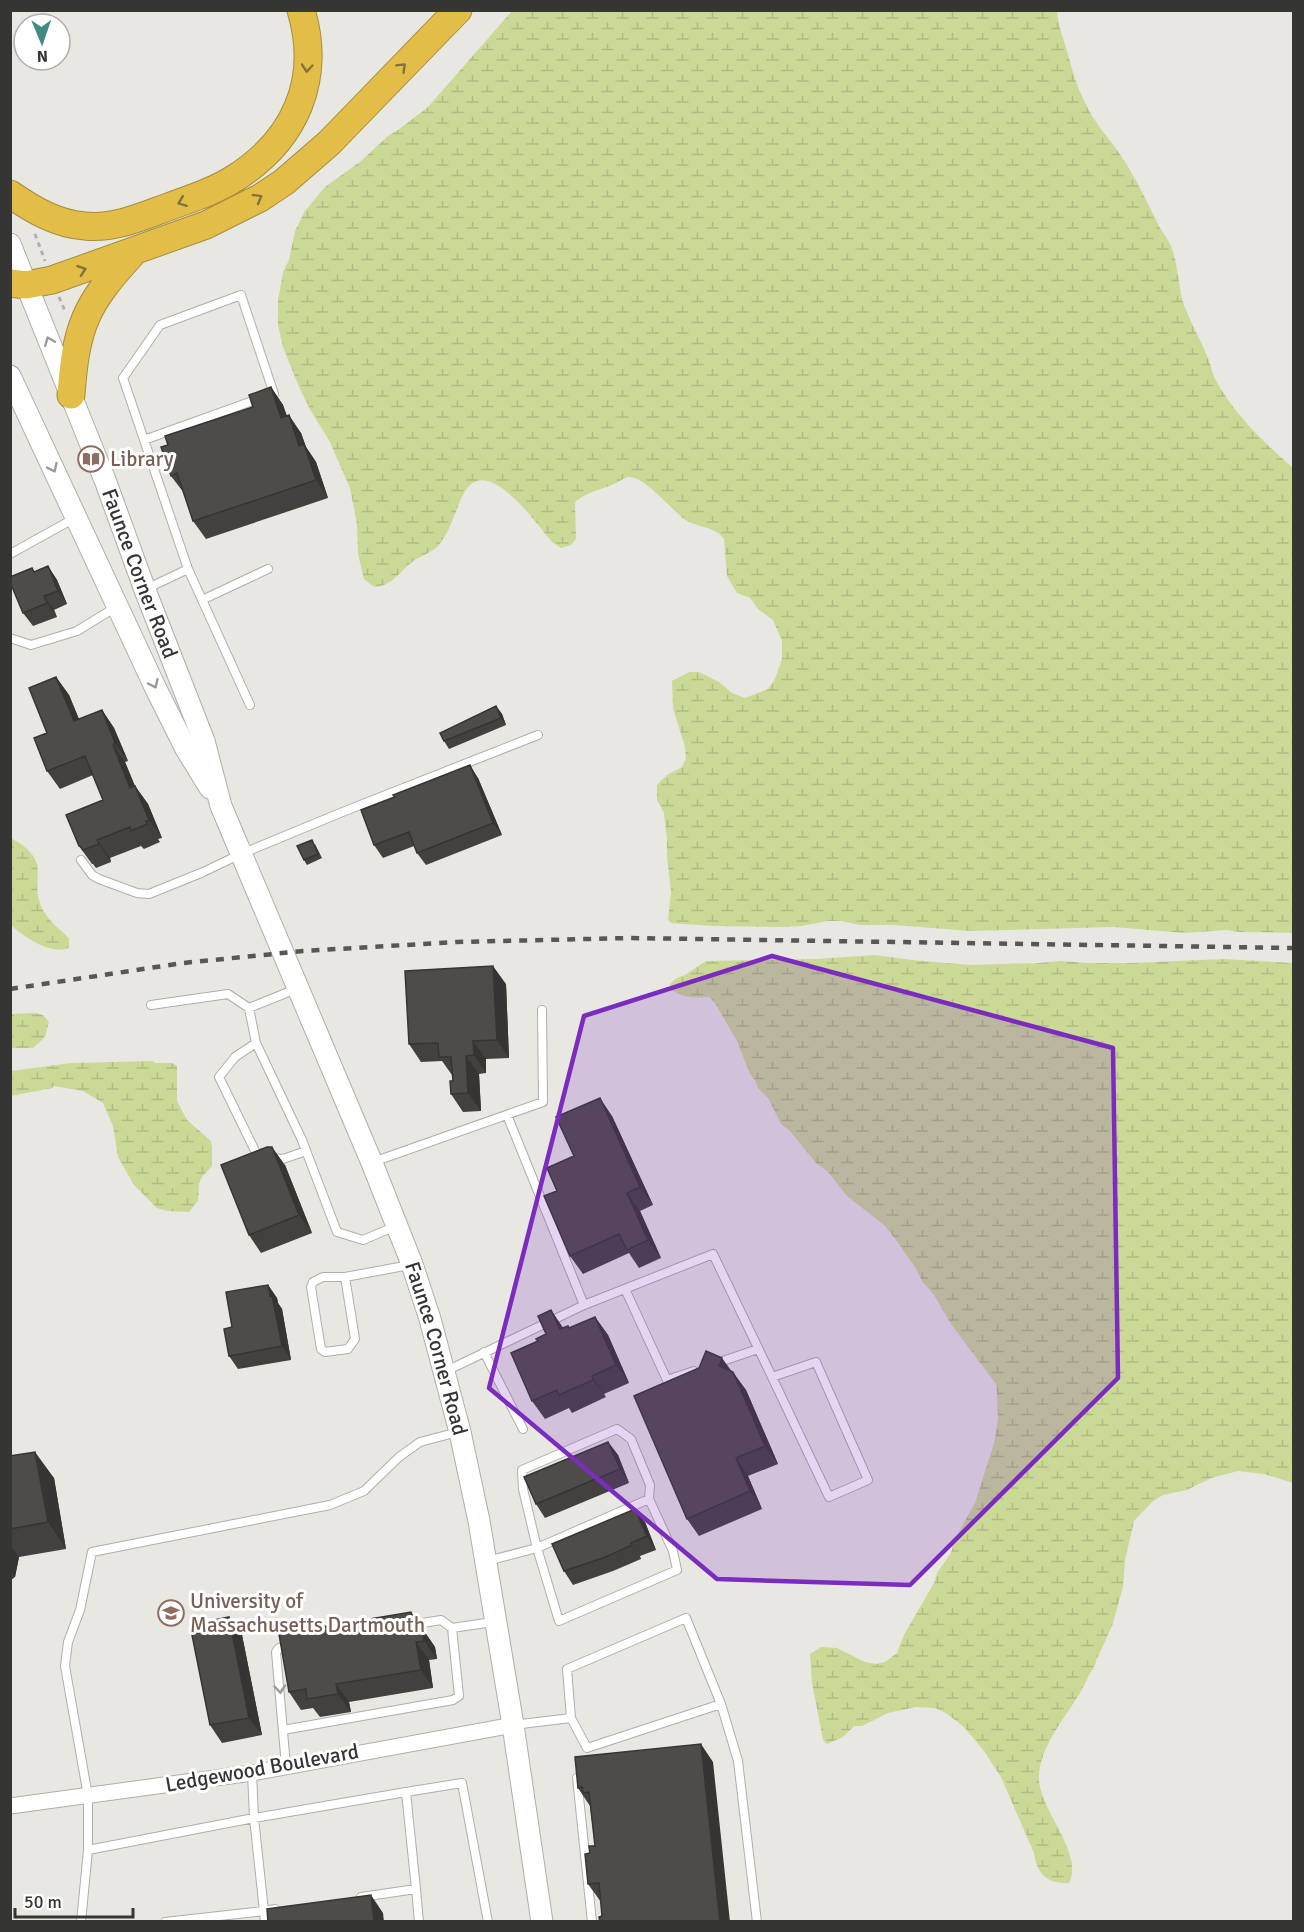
<svg xmlns="http://www.w3.org/2000/svg" width="1304" height="1932" font-family="Signika,sans-serif">
	<defs>
		<pattern id="wetland-marsh" width="20" height="14" patternUnits="userSpaceOnUse" patternTransform="scale(1.5)"><rect width="20" height="14" fill="#cbd997"/><path d="M1 5h8M5 5V1M11 12h8M15 12V8" fill="none" stroke="#afbb83"/></pattern>
	</defs>
	<rect width="100%" height="100%" fill="#e8e7e2"/>
	<!-- wetland -->
	<path fill="url(#wetland-marsh)" d="M512,11h545c1,15 7,29 11,43 6,25 15,49 30,71 6,9 13,16 19,25 17,24 29,50 42,76 3,6 7,10 10,16 10,19 8,44 16,66 7,17 16,33 23,50 3,7 4,15 7,21 19,35 49,64 78,89v465l-54,-1 -12,-2 -43,3 -70,-6 -144,4 -76,-6h-34l-19,-4h-14l-25,5 -22,1 -68,-1 -41,-3 -3,-3 3,-28 -4,-36v-17l-3,-26 -7,-13v-15l10,-10 15,-8 4,-8 -1,-12 -12,-39 -1,-27 17,-9h10l20,10 13,11 13,5 23,-9 7,-10 7,-20v-18l-9,-21 -15,-11 -8,-11 -13,-5 -10,-17 -3,-37c-8,-13 -28,-11 -40,-20 -12,-9 -40,-43 -55,-42 -7,1 -11,6 -17,8 -13,5 -27,8 -37,17l1,37 -5,6 -10,3 -9,-6c-15,-17 -65,-91 -88,-49 -9,17 -13,38 -26,53 -8,8 -19,10 -27,17 -11,9 -21,24 -37,24l-10,-8 -6,-25 -1,-30 -7,-36 -21,-48 -17,-27 -13,-26 -16,-40 -5,-22v-24l5,-29 6,-12 6,-29 10,-20 20,-24 36,-26 27,-25 10,-6 30,-23z
		M11,838c46,26 15,40 32,72 6,11 17,20 26,28v10c-19,7 -45,-11 -58,-23z
		M875,955l37,5 58,5 69,-2 21,-2 28,2h43l93,-4 69,4v520l-29,-9 -26,-3 -27,7 -24,12 -24,5 -11,7 -18,19 -9,39 -2,27 -11,39 -16,35c-1,7 -5,10 -8,16 -14,33 -46,61 -49,98 -3,32 46,77 30,108 -22,1 -32,-9 -35,-30l-33,-76 -17,-26 -20,-24 -18,-14 -11,-5 -19,-1 -28,6 -26,13h-8l-11,11 -16,7 -4,-4 -11,-57 -2,-29 11,-7 16,1 28,14 11,2 9,-2 12,-9 7,-18 30,-52 3,-10 14,-20 4,-14 20,-36 19,-60 4,-24 -1,-26 -1,-9 -45,-60 -17,-29 -12,-14 -7,-14 -19,-27 -12,-15 -37,-29 -19,-24 -12,-9 -26,-32 -9,-7 -13,-26 -10,-10 -3,-8 -5,-6 -13,-33 -22,-38 -6,-6c-16,1 -26,1 -39,-8v-5l7,-6 8,-3 21,-14 110,-2z
		M35,1013l8,2 6,7 -4,15 -12,11h-22v-34z
		M153,1061l2,2h17l5,3v35l10,19 24,21 1,7v18l-10,11 -3,7 -1,17 -9,11 -22,-1 -10,-3 -23,-23 -16,-28 -5,-31 -10,-23 -20,-12 -29,-5 -2,2 -41,8v-25l60,-8z"/>
	<g fill="none" stroke-linecap="round" stroke-linejoin="round">
		<!-- service casing -->
		<g stroke="#afaeaa" stroke-width="10">
			<path id="service" d="M144,440l114,-41
				M10,554l65,-36
				M146,589l42,-20
				M202,600l66,-31
				M10,638l21,7 46,-14 39,-24
				M250,705l-62,-136 -65,-191 37,-53 81,-30 33,99 -4,1
				M81,860l11,15 7,4 38,14 12,1 52,-21 40,-19 104,-43 193,-76
				M151,1005l77,-11 21,14 47,-19
				M249,1008l7,35 46,97 35,92 26,8 33,-14
				M256,1043l-21,14 -16,20 39,80 25,2 23,-8
				M373,1162l170,-60 -1,-92
				M345,1277l10,62 -7,10 -23,3 -4,-3 -10,-62 2,-5 10,-5h22l65,-12
				M625,1289l42,91 27,-9
				M584,1305l129,-51 59,123 44,-15 52,118 -39,17 -57,-120
				M484,1352l39,77
				M714,1364l44,-15
				M446,1371l138,-66 -77,-190
				M487,1561l50,-13 -14,-59 -1,-19 95,-41 14,10 19,46 -1,14 24,52 4,19 -118,51 -22,-73 112,-49
				M410,1625l31,-5 11,8 41,-6
				M721,1704l17,57 19,161
				M513,1725l58,-7 16,30 134,-44 -35,-86 -119,51 4,49
				M283,1730l170,-30 6,-4 -7,-68
				M286,1766l-10,-114 3,-4 13,-2
				M252,1773l2,45 152,-26 10,97 -55,8
				M577,1778l15,144
				M406,1792l56,-9 26,139
				M88,1850l166,-32 10,93 -99,11
				M416,1889l3,33
				M81,1922l7,-72v-54l-23,-130 3,-24 12,-32 12,-58 238,-47 34,-14 35,-34 21,-15 38,-10
				M265,1922l-1,-11 11,-2"/>
		</g>
		<!-- minor casing -->
		<g stroke="#afaeaa" stroke-width="17">
			<path id="minor" d="M10,1806l242,-33 261,-48"/>
		</g>
		<!-- secondary casing -->
		<g stroke="#afaeaa" stroke-width="23">
			<g id="secondary">
				<path id="s1" d="M10,244l95,236 40,110 59,151 17,65 151,357 40,101 18,55 30,113 19,89 34,204 29,197"/>
				<path d="M10,376l146,313 30,60 24,39"/>
			</g>
		</g>
		<!-- motorway casing -->
		<g stroke="#a58d40" stroke-width="29">
			<path id="motorway" d="M10,194c23,16 47,30 75,32 29,3 56,-9 83,-19 22,-8 47,-16 67,-29 60,-38 87,-98 66,-168
				M10,283l16,2 26,-5 154,-55 54,-27 24,-16 45,-39 129,-133
				M71,395c5,-68 14,-90 60,-140"/>
		</g>
		<!-- path -->
		<path stroke="#b0b0ac" stroke-width="3" stroke-dasharray="4.5 4.5" stroke-linecap="butt" d="M35,234l10,27
			M59,297l6,14"/>
		<!-- service -->
		<use href="#service" stroke="#fff" stroke-width="8"/>
		<!-- minor -->
		<use href="#minor" stroke="#fff" stroke-width="15"/>
		<!-- secondary -->
		<use href="#secondary" stroke="#fff" stroke-width="21"/>
		<!-- motorway -->
		<use href="#motorway" stroke="#e2bd47" stroke-width="27"/>
		<!-- rail -->
		<path stroke="#575754" stroke-width="4.5" stroke-dasharray="8 8" stroke-linecap="butt" d="M10,989l173,-26 120,-12 154,-9 173,-4 664,10"/>
	</g>
	<!-- wall -->
	<path fill="#43413f" d="M271,387l12,18 4,11 14,17 5,14 10,15 12,36 -122,41 -13,-18 -9,-28 -13,-17 82,-69z
		M48,566l9,14 10,24 -13,6 3,7 -24,9 -10,-13 12,-41z
		M56,677l13,18 10,24 23,-9 12,18 14,33 -3,1 10,24 13,18 14,34 -4,1 2,3 -16,7 -3,-3 -31,12 1,4 -15,6 -3,-4h-1l-13,-18 24,-46 -10,-25 -33,14 -13,-18v-38z
		M496,706l6,8 4,11 -57,24 -5,-8z
		M478,778l24,57 -76,30 -9,-12 -3,-7 -31,12 -9,-13z
		M315,844l7,14 -15,7 -3,-5z
		M506,984l3,74 -23,1v14l-7,1 2,37 -18,1 -12,-18 2,-13 -1,-6 -10,-14 -21,1 -12,-18z
		M612,1116l41,89 -13,6 21,47 -22,10 -10,-15 -46,21 -13,-18 -13,-65 17,-35z
		M285,1165l27,68 -51,20 -12,-18z
		M268,1285l9,13 1,5 4,6 9,51 -53,9 -9,-13 3,-29z
		M551,1310l12,18h7l25,-11 13,18 21,48 -25,11 2,3 -34,16 -3,-5 -24,11 -13,-18z
		M731,1371l15,19 32,74 -30,12 14,33 -63,27 -12,-17z
		M608,1442l10,13 11,28 -84,35 -9,-14z
		M10,1456l44,22 12,71 -47,8 -4,20 -5,4z
		M645,1522l11,28 -16,6 1,3 -28,12 -40,14 -9,-14z
		M411,1612l24,35 2,12 -8,1 4,28 -84,14 2,10 -31,5 -7,-9 -12,2 -12,-18z
		M229,1617l13,18 20,100 -40,8 -12,-18z
		M713,1762l-111,154 -1,-14 -13,-18 2,-31 5,-7 -5,-40 -12,-18z"/>
	<!-- shaded-wall -->
	<path fill="#373533" d="M271,387l12,18 10,31 -12,-18z
		M289,415l12,18 5,14 10,15 12,36 -12,-18 -17,-34z
		M48,566l9,14 10,24 -9,-13z
		M44,596l10,14 3,7 -10,-14z
		M56,677l13,18 18,44 -13,-18z
		M496,706l6,8 4,11 -5,-7z
		M102,710l12,18 14,33 -13,-18z
		M113,745l12,17 18,44 -13,-18z
		M470,765l8,13 24,57 -9,-12z
		M135,786l13,18 14,34 -13,-18z
		M146,821l14,21 -13,-18z
		M97,840l13,18 1,4 -12,-18z
		M493,966l13,18 3,74 -12,-18z
		M473,1041l13,18v14l-12,-18z
		M466,1056l13,18 2,37 -13,-18z
		M600,1098l12,18 41,89 -13,-18z
		M272,1147l13,18 27,68 -13,-18z
		M627,1193l13,18 21,47 -13,-18z
		M268,1285l9,13 1,5 4,6 9,51 -9,-14z
		M551,1310l12,18 -3,1z
		M595,1317l13,18 21,48 -13,-18z
		M722,1358l13,18 -16,-10z
		M733,1372l13,18 32,74 -13,-18z
		M592,1376l14,21 -13,-17z
		M608,1442l10,13 11,28 -9,-14z
		M35,1452l19,26 12,71 -18,-27z
		M736,1458l12,18 14,33 -12,-18z
		M635,1509l10,13 11,28 -9,-14z
		M10,1545l9,12 -4,20 -5,-6z
		M411,1612l24,35 2,12 -13,-18 -10,-11z
		M229,1617l13,18 20,100 -13,-17z
		M416,1642l13,18 4,28 -12,-18z
		M336,1684l13,18 2,10 -13,-18z
		M701,1744l12,18 17,160h-10z
		M371,1895l12,18 1,9h-10z"/>
	<!-- building -->
	<path fill="#4e4c49" stroke="#373533" stroke-width="1.5" d="M271,387l10,31 8,-3 10,31 5,-2 12,36 -123,41 -16,-48 -6,3 -10,-29 7,-2 -3,-9 88,-29 -4,-12z
		M48,566l10,25 -14,5 3,7 -24,10 -13,-31v-5l22,-9 2,4z
		M56,677l18,44 28,-11 13,33 -2,2 17,43 5,-2 14,34 -3,1 1,3 -16,7 -1,-4 -33,13 2,4 -16,6 -2,-3 -2,-1 -13,-31 37,-15 -18,-44 -38,15 -13,-33 13,-5 -18,-45z
		M496,706l5,12 -57,23 -4,-8z
		M470,765l23,58 -76,30 -8,-21 -35,13 -13,-35 34,-13 -2,-2z
		M312,840l6,14 -14,6 -7,-14z
		M493,966l4,74 -24,1 1,14 -8,1 2,37 -17,1 -1,-13h3l-2,-24h-12l-1,-14 -29,1 -4,-73z
		M600,1098l40,89 -13,6 21,47 -21,10 -8,-16 -49,22 -26,-60 13,-5 -10,-23 27,-12 -18,-39z
		M267,1147h5l27,68 -50,20 -28,-70z
		M268,1285l2,11 2,-1 10,51 -53,10 -5,-27 8,-2 -6,-35z
		M551,1310l9,19 8,-3 1,2 26,-11 21,48 -24,11 1,4 -34,15 -2,-5 -25,11 -21,-48 27,-12 -2,-2 10,-5 -8,-18z
		M706,1351l16,7 -3,8 14,6 32,74 -29,12 14,33 -63,28 -53,-123 65,-28z
		M608,1442l12,27 -84,35 -12,-27z
		M35,1452l13,70 -38,7v-73z
		M635,1509l12,27 -16,7 1,2 -29,13 -39,13 -12,-27z
		M411,1612l3,18 8,-1 2,12 -8,1 5,28 -85,14 2,10 -31,5 -1,-10 -17,3 -10,-58z
		M229,1617l20,101 -39,7 -20,-100z
		M701,1744l19,178h-120l-1,-5 3,-1 -3,-33 -11,1 -3,-30 5,-1 -1,-7h6l-6,-54 -6,1 -1,-6 -4,1 -3,-31z
		M371,1895l3,27h-106l-1,-13z"/>
	<!-- one-way arrows -->
	<defs><path id="oneway-chevron" d="M-2-3.5L2.5 0L-2 3.5" fill="none" stroke-width="1.6" stroke-linecap="round" stroke-linejoin="round" transform="scale(1.5)"/></defs>
	<g stroke="#83723c">
		<use href="#oneway-chevron" transform="translate(402 67) rotate(-45)"/>
		<use href="#oneway-chevron" transform="translate(307 68) rotate(95)"/>
		<use href="#oneway-chevron" transform="translate(258 198) rotate(-30)"/>
		<use href="#oneway-chevron" transform="translate(182 202) rotate(159)"/>
		<use href="#oneway-chevron" transform="translate(82 270) rotate(-19)"/>
	</g>
	<g stroke="#9a9a99">
		<use href="#oneway-chevron" transform="translate(49 341) rotate(-112)"/>
		<use href="#oneway-chevron" transform="translate(53 468) rotate(65)"/>
		<use href="#oneway-chevron" transform="translate(154 684) rotate(65)"/>
		<use href="#oneway-chevron" transform="translate(280 1689) rotate(85)"/>
	</g>
	<!-- marked area -->
	<path fill="#7b2cbf" fill-opacity="0.2" stroke="#7b2cbf" stroke-width="4.5" stroke-linejoin="round" d="M772,956l341,92 5,330 -208,207 -193,-6 -228,-191 95,-372z"/>
	<!-- icons -->
	<defs>
		<g id="library-ring" transform="scale(1.35)"><circle r="9.5" fill="#fff" stroke="#8d6e63" stroke-width="1.5"/><path d="M-6-4Q-3-5.5-.7-3.5V5Q-3 3-6 4ZM6-4Q3-5.5 .7-3.5V5Q3 3 6 4Z" fill="#8d6e63"/></g>
		<g id="university-ring" transform="scale(1.35)"><circle r="9.5" fill="#fff" stroke="#8d6e63" stroke-width="1.5"/><path d="M0-5L7-2L0 1L-7-2ZM-4 1L0 2.5L4 1V4Q0 6-4 4Z" fill="#8d6e63"/></g>
	</defs>
	<g fill-rule="evenodd">
		<use href="#library-ring" x="91" y="459"/>
		<use href="#university-ring" x="171" y="1613"/>
	</g>
	<g text-anchor="middle" dominant-baseline="central" stroke-width="6" stroke-linejoin="round" paint-order="stroke">
		<!-- education labels -->
		<g font-size="21" fill="#785e54" stroke="#fff" text-anchor="start">
			<text x="110" y="459">Library</text>
			<text x="190" y="1601">University of<tspan x="190" dy="24">Massachusetts Dartmouth</tspan></text>
		</g>
		<!-- street labels -->
		<g font-size="21" fill="#353533" stroke="#fff">
			<text stroke="none"><textPath href="#s1" startOffset="354">Faunce Corner Road</textPath></text>
			<text stroke="none"><textPath href="#s1" startOffset="1185">Faunce Corner Road</textPath></text>
			<text transform="translate(262 1768) rotate(-10)">Ledgewood Boulevard</text>
		</g>
	</g>
	<!-- border -->
	<rect width="1304" height="1932" fill="none" stroke="#353533" stroke-width="24"/>
	<!-- north arrow -->
	<g transform="translate(42 42) rotate(178)"><circle r="28" fill="#ffffff" stroke="#aeaead" stroke-width="1.5"/>
	<path d="M0-4.5L10 22L0 15L-10 22Z" fill="#438983"/>
	<text y="-9" font-size="16" font-weight="bold" text-anchor="middle" fill="#353533">N</text>
	</g>
	<!-- scale -->
	<path d="M15 1908v9h118v-9" fill="none" stroke="#353533" stroke-width="3"/>
	<text x="24" y="1908" font-size="18" fill="#353533" stroke="#ffffff" stroke-width="4.5" paint-order="stroke">50 m</text>
</svg>
